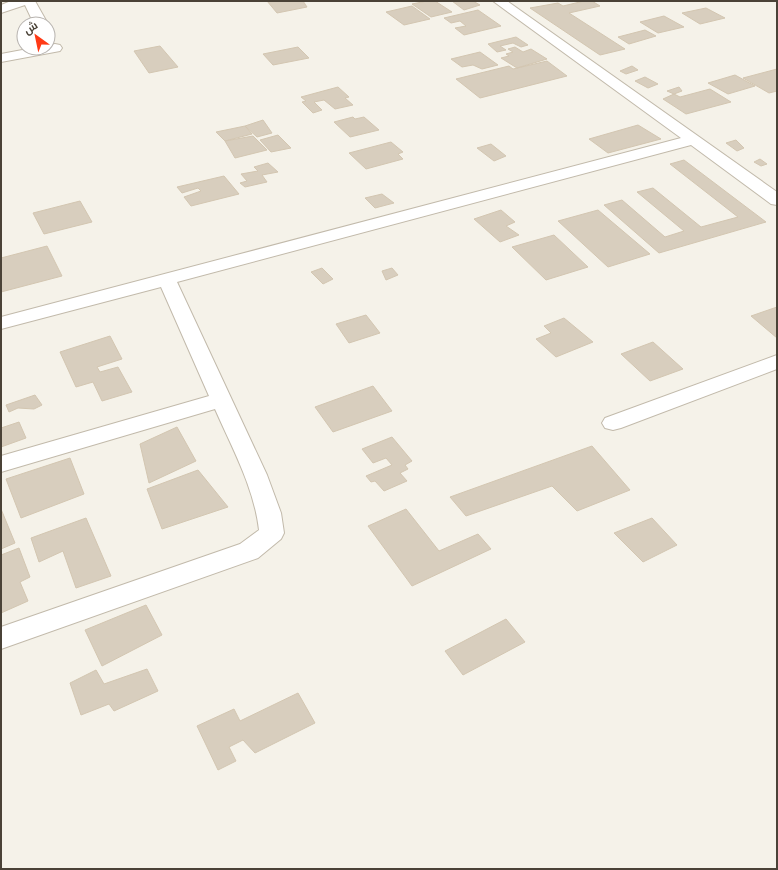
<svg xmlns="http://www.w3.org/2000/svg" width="778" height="870" font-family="Barlow,Cairo,sans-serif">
	<rect width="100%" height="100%" fill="#f5f2e9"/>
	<!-- building -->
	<path fill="#d8cebe" stroke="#d3c6b1" d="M267,1h36l4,6 -30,6z
		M427,1h8l17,11 -21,5 -19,-13z
		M452,1h21l7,4 -16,5z
		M584,1h8l8,5 -31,7 56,36 -25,6 -70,-47 28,-5 5,3z
		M412,6l18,13 -26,6 -18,-13z
		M706,8l19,10 -25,6 -18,-11z
		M478,10l23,16 -37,9 -9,-7 11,-2 -6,-5 -9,2 -7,-5z
		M664,16l20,11 -26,6 -18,-11z
		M645,30l11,6 -27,8 -11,-7z
		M516,37l12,8 -7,2 -8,-4 -13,3 6,4 -9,2 -9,-8z
		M160,46l18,21 -29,6 -15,-22z
		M298,47l11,11 -36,7 -10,-11z
		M515,47l8,5 8,-3 16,10 -30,9 -16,-10 8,-2 -3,-2 7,-2 -5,-3z
		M480,52l18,13 -16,4 -9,-4 -11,2 -11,-8z
		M547,61l20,15 -87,22 -24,-19 53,-13 4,3z
		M632,66l6,4 -12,4 -6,-3z
		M777,69v22l-8,2 -26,-15z
		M735,75l20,11 -27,8 -20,-11z
		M645,77l13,7 -10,4 -13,-7z
		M338,87l11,10 -4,1 8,7 -18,4 -11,-9 -10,2 8,8 -9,3 -11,-11 4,-1 -5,-4z
		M679,87l3,4 -8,3 -7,-3z
		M710,89l21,13 -45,12 -23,-15 11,-5 6,3z
		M353,117l2,2 9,-2 15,13 -29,7 -16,-15z
		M263,120l9,13 -15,4 -12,-11z
		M638,125l23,14 -53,14 -19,-14z
		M245,126l7,8 -27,7 -9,-9z
		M278,135l13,13 -20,4 -11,-12z
		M253,136l14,14 -32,8 -10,-17z
		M736,140l8,8 -7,3 -11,-8z
		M391,142l12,10 -5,2 5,5 -37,10 -17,-16z
		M491,144l15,12 -12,5 -17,-13z
		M760,159l7,5 -6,2 -7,-4z
		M684,160l82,62 -107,31 -55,-48 18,-5 43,37 19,-6 -47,-39 16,-4 48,39 37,-10 -68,-53z
		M268,163l10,9 -16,3 5,7 -22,5 -5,-4 7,-2 -6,-7 17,-3 -4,-4z
		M224,176l15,18 -48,12 -7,-9 17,-6 -3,-3 -16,5 -5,-6z
		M382,194l12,9 -19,5 -10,-10z
		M80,201l12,21 -48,12 -11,-21z
		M501,210l14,12 -9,4 13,9 -19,7 -26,-23z
		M598,210l52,44 -42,13 -50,-46z
		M554,235l34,32 -42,13 -34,-33z
		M47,246l15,30 -61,16v-34z
		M322,268l11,11 -10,5 -12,-12z
		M392,268l6,7 -12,5 -4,-9z
		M777,307v31l-26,-22z
		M366,315l14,18 -31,10 -13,-19z
		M564,318l29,24 -37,15 -20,-18 15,-6 -7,-7z
		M110,336l12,23 -25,8 3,5 18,-5 14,25 -30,9 -9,-19 -17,5 -16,-35z
		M653,342l30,27 -33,12 -29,-27z
		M373,386l19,25 -59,21 -18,-25z
		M35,395l7,10 -8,4 -16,-1 -9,4 -3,-7z
		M19,422l7,16 -25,9v-19z
		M177,427l19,34 -47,22 -9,-39z
		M392,437l20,24 -7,4 3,4 -8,4 7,8 -23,10 -9,-10 -4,1 -5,-6 26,-11 -6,-7 -13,5 -11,-14z
		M592,446l38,44 -53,21 -25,-25 -86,30 -16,-19z
		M70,458l14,36 -63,24 -15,-39z
		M198,470l30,37 -66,22 -15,-40z
		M1,509l14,34 -14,6z
		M406,509l33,42 39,-17 13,15 -79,37 -44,-60z
		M86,518l25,58 -35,12 -13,-37 -24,11 -8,-24z
		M652,518l25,27 -34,17 -29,-29z
		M19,548l11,29 -10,5 8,19 -27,12v-58z
		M146,605l16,30 -60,31 -17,-36z
		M506,619l19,23 -62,33 -18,-24z
		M147,669l11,22 -44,20 -5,-7 -28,11 -11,-32 26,-13 8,14z
		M298,693l17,30 -60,30 -12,-13 -14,7 7,14 -18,9 -21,-44 37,-17 6,12z"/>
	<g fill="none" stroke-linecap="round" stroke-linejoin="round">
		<!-- minor casing -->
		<g stroke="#c2baab" stroke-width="2">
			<path id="minor" d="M11,1h24l13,23h-14l-9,-19 -24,8v-8z
				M493,1h14l270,191v13l-6,-1 -80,-59 -514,137 90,193 14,38 3,20 -3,6 -23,19 -257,91v-22l239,-83 19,-14c-5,-43 -27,-82 -44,-121l-214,63v-16l208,-60 -48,-109 -160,42v-12l680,-179z
				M55,44l5,1 2,3 -2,3 -59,11v-8l32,-6h15v-3z
				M777,355v14l-156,59 -8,2 -8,-2 -3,-5 3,-5z"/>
		</g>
		<!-- minor -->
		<use href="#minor" fill="#fff" fill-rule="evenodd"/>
	</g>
	<!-- border -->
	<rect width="778" height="870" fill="none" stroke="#4a4237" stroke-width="4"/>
	<!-- north arrow -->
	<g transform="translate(36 36) rotate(327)"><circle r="19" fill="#ffffff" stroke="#b7b3af"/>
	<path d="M0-3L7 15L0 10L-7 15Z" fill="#ff3a16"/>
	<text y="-6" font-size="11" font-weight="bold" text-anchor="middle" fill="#4a4237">ش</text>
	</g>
</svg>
